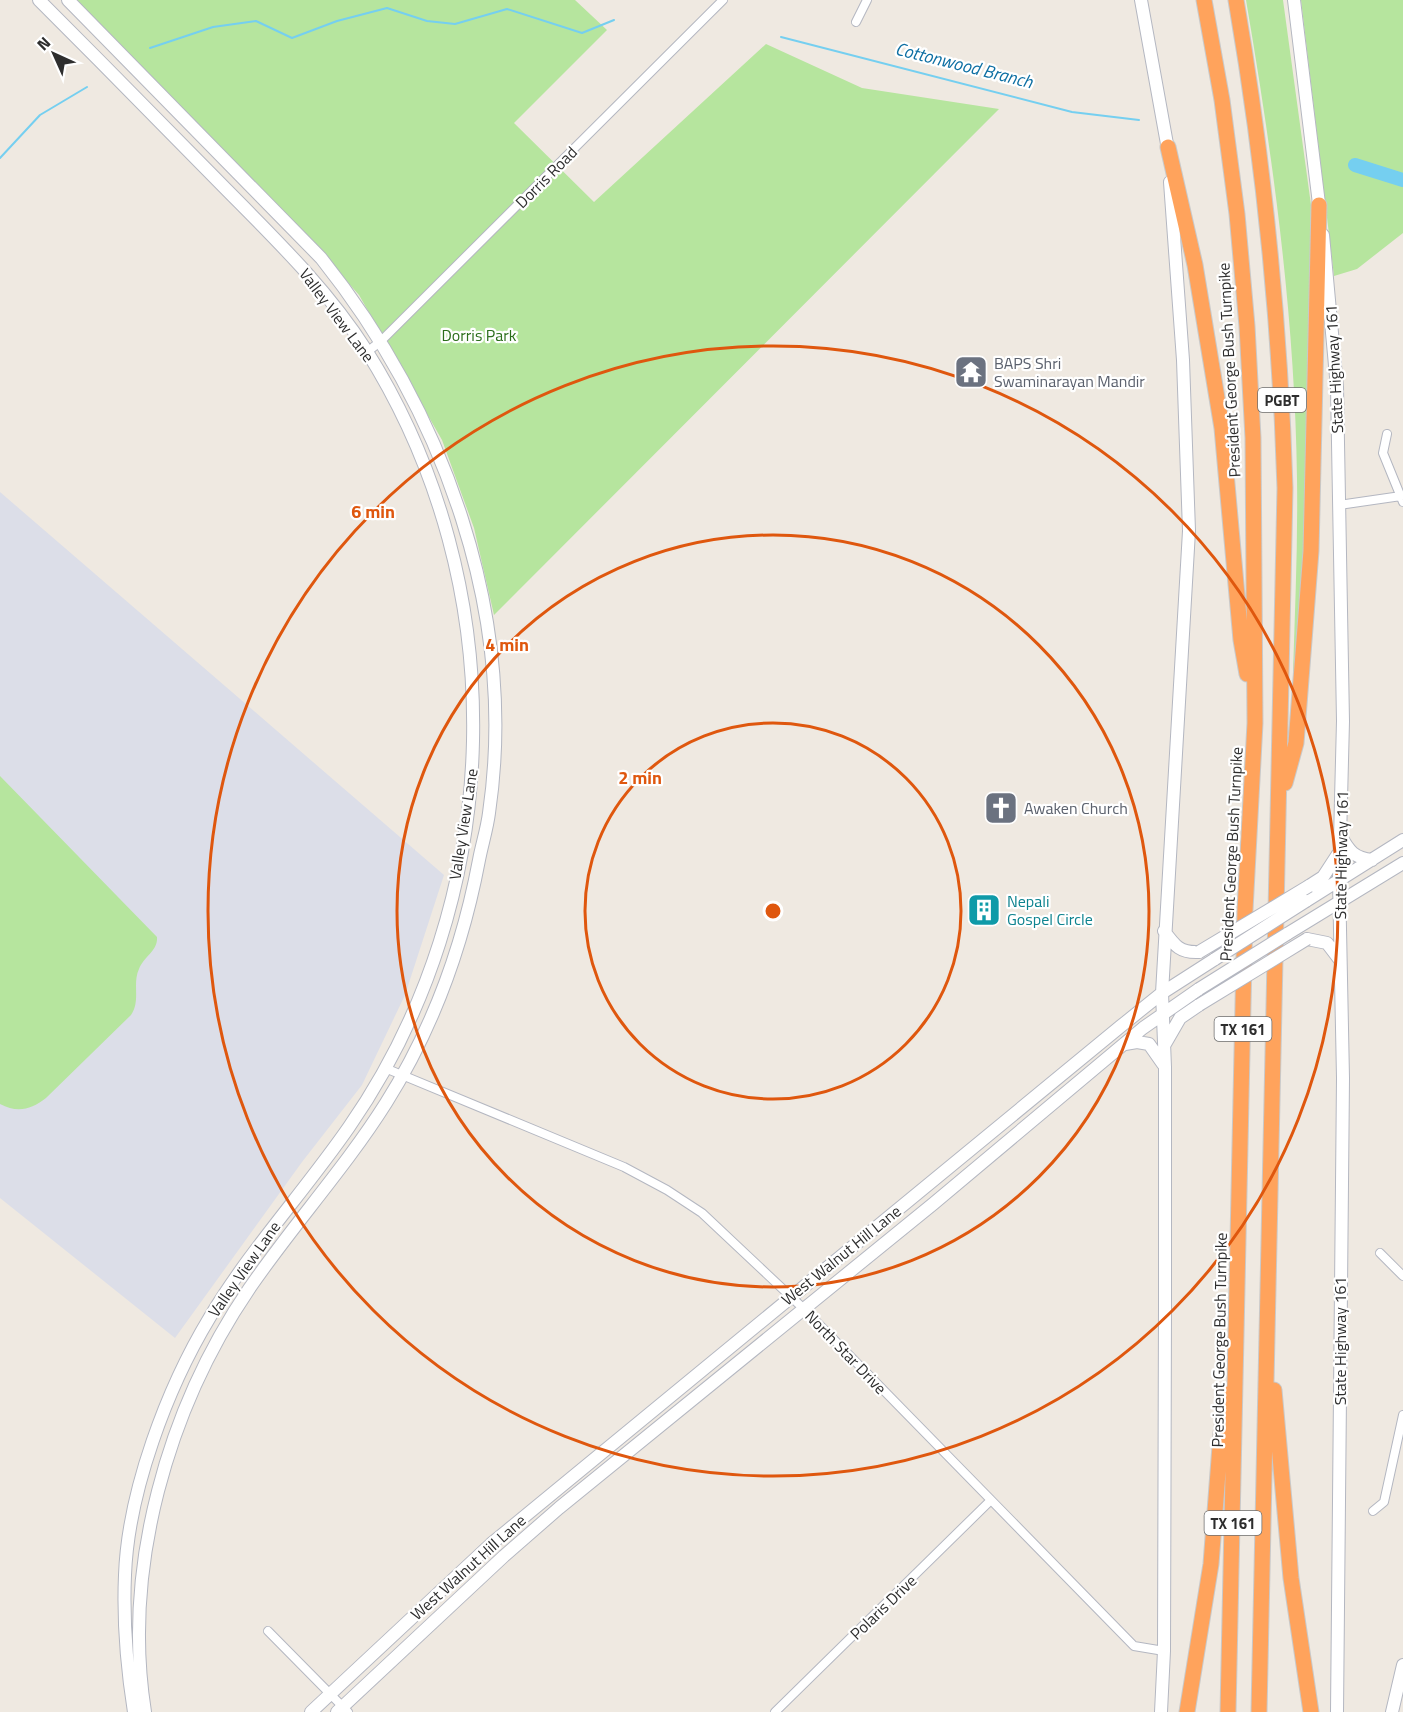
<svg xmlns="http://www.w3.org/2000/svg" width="1403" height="1712" font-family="'Titillium Web',sans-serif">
	<rect width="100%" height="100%" fill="#efe9e1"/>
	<!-- airport -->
	<path fill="#dcdee8" d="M0,492l444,383 -39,120 -43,90 -60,77 -127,176 -175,-140z"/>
	<!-- green -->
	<path fill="#b6e59e" d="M76,0h499l32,30 -93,93 80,79 172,-158 96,44 137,21 -505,506 -20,-87 -32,-88 -83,-145 -46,-52z
		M1246,0h37l28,205 -2,263 -13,206 -3,-1c2,-65 5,-130 4,-195 -2,-161 -24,-320 -51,-478z
		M1301,0h102v233l-46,36 -23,7z
		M0,776l157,161c1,14 -13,19 -18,32 -7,15 2,31 -8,46l-85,83c-15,12 -29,15 -46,6z"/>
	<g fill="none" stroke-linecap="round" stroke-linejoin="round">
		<!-- stream -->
		<path stroke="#75cff0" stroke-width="2" d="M781,37l291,75 67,8
			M150,48l63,-21 43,-6 36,17 45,-17 50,-13 40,13 28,3 52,-15 75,24 32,-13
			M0,158l40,-43 47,-28"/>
		<!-- river -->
		<path stroke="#75cff0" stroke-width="14" d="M1355,165l48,15"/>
		<!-- street casing -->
		<g stroke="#b4b7c1" stroke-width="10">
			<path id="street" d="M856,22l11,-22
				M367,352l14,-11 342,-341
				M1387,434l-4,19 20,49
				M1339,505l62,-9
				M385,1068l239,99 43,23 35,23 102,96 330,337 30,5
				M1380,1253l23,23
				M1373,1511l11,-9 19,-87
				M268,1631l80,81
				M775,1712l215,-211"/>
		</g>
		<!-- secondary casing -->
		<g stroke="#b4b7c1" stroke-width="14">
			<path id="secondary" d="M39,0c60,60 119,120 179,181 52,53 108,106 148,169 149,236 142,548 -17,777 -45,65 -99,123 -139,190 -43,71 -82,175 -85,258 -2,45 2,93 9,137
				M68,0l253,258c123,154 197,357 168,555 -2,16 -7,31 -10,47 -16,85 -47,170 -93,243 -41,65 -94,123 -137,186 -81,119 -127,279 -104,423
				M1141,0l28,155
				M1294,0l26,212
				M1323,235l14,152 6,334 -4,158 4,199 -6,634
				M1340,835c9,16 14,23 32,25
				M1309,886l14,-9 15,-23
				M1306,901l97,-61
				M1164,931c11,15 16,22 35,21
				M1287,934l116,-71
				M1307,939l20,4 13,17
				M1125,1044l12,-2 12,2 14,20
				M1165,1044l15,-26 19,-13
				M311,1712l180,-168 630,-518 41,-33 53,-34
				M337,1712l167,-156 55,-48 374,-304 210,-176 56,-39
				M1161,1712l3,-61 1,-345v-239l-3,-74 27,-462 -6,-171 -13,-178
				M1392,1712l11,-47"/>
		</g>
		<!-- highway casing -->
		<g stroke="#c9c9c9" stroke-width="17">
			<path id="highway" d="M1204,0l18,100 15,114 10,112 6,112 2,285 -10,187 -17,802
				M1236,0c28,162 44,324 49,488l-26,1224
				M1168,147l27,118 27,163 19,212 6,34
				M1285,783l11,-40 15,-192 8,-346
				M1274,1390l17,188 20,134
				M1187,1712l24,-148 10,-131 6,-39"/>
		</g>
		<!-- street -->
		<use href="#street" stroke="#fff" stroke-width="8"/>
		<!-- secondary -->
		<use href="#secondary" stroke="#fff" stroke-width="12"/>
		<!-- highway -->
		<use href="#highway" stroke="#ffa35c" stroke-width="15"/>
		<!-- secondary-bridge casing -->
		<g stroke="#b4b7c1" stroke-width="14" stroke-linecap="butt">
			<path id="secondary-bridge" d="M1199,952l110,-66
				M1215,959l91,-58
				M1199,989l88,-55
				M1199,1005l108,-66"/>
		</g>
		<!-- secondary-bridge -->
		<use href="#secondary-bridge" stroke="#fff" stroke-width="12"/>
	</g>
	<!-- distance rings -->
	<g fill="none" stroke="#df570e" stroke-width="3">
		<circle cx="773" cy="911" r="188"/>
		<circle cx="773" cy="911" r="376"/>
		<circle cx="773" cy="911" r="565"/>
	</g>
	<!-- icons -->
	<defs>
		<g id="temple-square" transform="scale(1.725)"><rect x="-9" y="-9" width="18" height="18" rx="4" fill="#6b7280" stroke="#fff"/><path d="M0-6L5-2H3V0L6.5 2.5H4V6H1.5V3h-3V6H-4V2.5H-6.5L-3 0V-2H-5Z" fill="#fff"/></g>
		<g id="church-square" transform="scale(1.725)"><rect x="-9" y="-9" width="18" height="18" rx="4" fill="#6b7280" stroke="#fff"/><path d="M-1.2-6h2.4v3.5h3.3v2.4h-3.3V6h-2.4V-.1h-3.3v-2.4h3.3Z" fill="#fff"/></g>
		<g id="building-square" transform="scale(1.725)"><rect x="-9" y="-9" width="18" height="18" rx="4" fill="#0f9aa8" stroke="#fff"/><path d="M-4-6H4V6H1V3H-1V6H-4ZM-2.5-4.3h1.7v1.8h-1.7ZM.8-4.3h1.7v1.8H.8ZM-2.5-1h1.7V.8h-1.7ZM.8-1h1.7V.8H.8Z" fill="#fff"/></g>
	</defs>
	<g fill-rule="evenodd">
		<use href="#temple-square" x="971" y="372"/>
		<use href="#church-square" x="1001" y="808"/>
		<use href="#building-square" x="984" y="910"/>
	</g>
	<g text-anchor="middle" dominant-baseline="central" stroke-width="4.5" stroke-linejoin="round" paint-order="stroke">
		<!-- shield labels -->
		<g fill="#fff" stroke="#6d6d6d" stroke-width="1.5">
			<rect x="1258" y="388" width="48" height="24" rx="4.5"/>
			<rect x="1214.5" y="1017" width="57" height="24" rx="4.5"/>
			<rect x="1204.5" y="1511" width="57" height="24" rx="4.5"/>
		</g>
		<g font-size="15" font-weight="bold" fill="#2e2e2e">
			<text x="1282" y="400">PGBT</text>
			<text x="1243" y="1029">TX 161</text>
			<text x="1233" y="1523">TX 161</text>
		</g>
		<!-- street labels -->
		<g font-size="16" fill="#2e2e2e" stroke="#fff">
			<text transform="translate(546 177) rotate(-45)">Dorris Road</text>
			<text transform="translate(337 315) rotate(53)">Valley View Lane</text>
			<text transform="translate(1334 369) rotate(-93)">State Highway 161</text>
			<text transform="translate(1229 370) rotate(-93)">President George Bush Turnpike</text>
			<text transform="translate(463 824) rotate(-81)">Valley View Lane</text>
			<text transform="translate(1231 854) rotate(-87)">President George Bush Turnpike</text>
			<text transform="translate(1341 855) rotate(-89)">State Highway 161</text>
			<text transform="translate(841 1255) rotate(-39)">West Walnut Hill Lane</text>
			<text transform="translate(244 1269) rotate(-55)">Valley View Lane</text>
			<text transform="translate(1219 1340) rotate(-89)">President George Bush Turnpike</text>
			<text transform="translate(1340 1341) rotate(-90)">State Highway 161</text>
			<text transform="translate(846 1352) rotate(46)">North Star Drive</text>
			<text transform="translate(468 1567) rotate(-42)">West Walnut Hill Lane</text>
			<text transform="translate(883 1607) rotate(-44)">Polaris Drive</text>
		</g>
		<!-- park labels -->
		<g font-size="16" fill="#2c6e1b" stroke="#fff">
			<text x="479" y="335">Dorris Park</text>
		</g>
		<!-- worship labels -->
		<g font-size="16" fill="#5b616d" stroke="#fff" text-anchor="start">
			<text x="994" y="363">BAPS Shri<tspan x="994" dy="18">Swaminarayan Mandir</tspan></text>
			<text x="1024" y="808">Awaken Church</text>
		</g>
		<!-- culture labels -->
		<g font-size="16" fill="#0d838f" stroke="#fff" text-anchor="start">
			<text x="1007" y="901">Nepali<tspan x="1007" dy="18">Gospel Circle</tspan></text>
		</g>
		<!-- water labels -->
		<g font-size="18" font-style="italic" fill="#0d6fa3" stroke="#fff">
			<text transform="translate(964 65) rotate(14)">Cottonwood Branch</text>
		</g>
	</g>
	<circle cx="773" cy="911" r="9" fill="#df570e" stroke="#fff" stroke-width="3"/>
	<g font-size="18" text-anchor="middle" font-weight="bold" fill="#df570e" stroke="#fff" stroke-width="4.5" stroke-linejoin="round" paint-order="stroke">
		<text x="373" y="518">6 min</text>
		<text x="507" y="651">4 min</text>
		<text x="640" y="784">2 min</text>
	</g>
	<!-- north arrow -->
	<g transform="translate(54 54) rotate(315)" stroke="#ffffff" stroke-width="4.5" paint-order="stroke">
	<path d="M0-4.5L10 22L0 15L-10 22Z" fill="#2e2e2e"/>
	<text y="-9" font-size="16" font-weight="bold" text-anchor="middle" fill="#2e2e2e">N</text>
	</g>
</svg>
